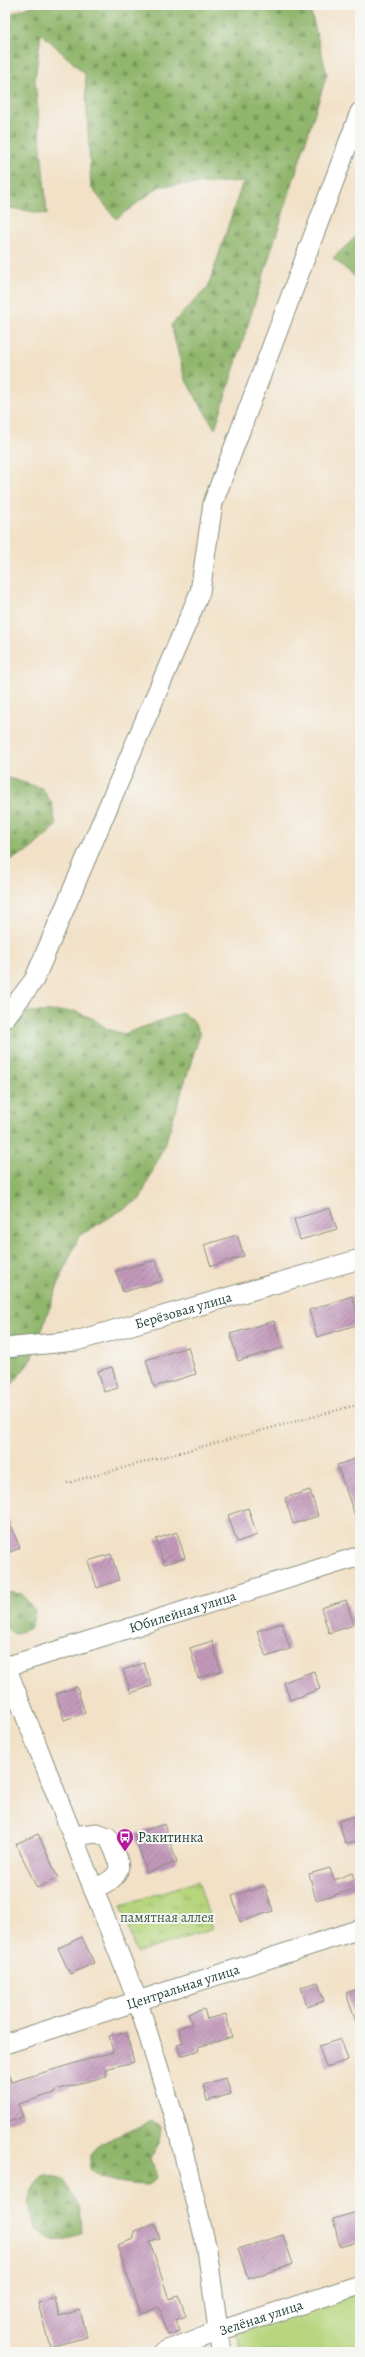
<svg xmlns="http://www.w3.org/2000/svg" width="365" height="2357" font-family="Alegreya,serif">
	<defs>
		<pattern id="forest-firs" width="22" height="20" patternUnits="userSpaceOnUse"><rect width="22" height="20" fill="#90b66c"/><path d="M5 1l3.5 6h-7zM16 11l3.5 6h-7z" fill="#75955a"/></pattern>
		<pattern id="park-tufts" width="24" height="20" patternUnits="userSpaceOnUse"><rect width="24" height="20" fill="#b6d57d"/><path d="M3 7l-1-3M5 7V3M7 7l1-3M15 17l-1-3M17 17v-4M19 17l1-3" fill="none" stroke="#93ae67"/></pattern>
		<pattern id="building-hatch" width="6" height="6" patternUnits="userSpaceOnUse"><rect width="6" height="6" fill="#c399bb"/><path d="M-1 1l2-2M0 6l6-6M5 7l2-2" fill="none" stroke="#9e7e99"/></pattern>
	</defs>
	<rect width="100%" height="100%" fill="#f6f6f2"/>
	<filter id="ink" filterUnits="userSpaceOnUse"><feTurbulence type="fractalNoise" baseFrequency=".025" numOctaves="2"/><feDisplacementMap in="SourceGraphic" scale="8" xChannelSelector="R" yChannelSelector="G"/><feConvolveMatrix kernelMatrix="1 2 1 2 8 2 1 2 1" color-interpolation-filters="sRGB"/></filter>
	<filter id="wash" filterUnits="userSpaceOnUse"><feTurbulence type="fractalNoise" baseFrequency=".012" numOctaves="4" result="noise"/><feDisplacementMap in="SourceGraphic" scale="16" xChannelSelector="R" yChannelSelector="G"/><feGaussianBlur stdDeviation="0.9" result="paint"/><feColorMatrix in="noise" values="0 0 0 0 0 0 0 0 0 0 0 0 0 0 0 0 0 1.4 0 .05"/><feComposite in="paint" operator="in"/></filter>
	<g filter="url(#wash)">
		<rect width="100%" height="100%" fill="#f2e1c7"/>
		<!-- grass -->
		<path fill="#b6d57d" stroke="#6a8958" d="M360,2292v60h-118l-6,-20z"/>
		<!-- forest -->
		<path fill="url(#forest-firs)" stroke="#587a50" d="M34,5h275l18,69 -112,355 -30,-50 -14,-54 37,-38 35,-106 -83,5 -44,33 -25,-32 -6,-113 -44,-41 -6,46 12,135 -42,-7v-191z
			M360,233v48l-27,-23z
			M5,777l37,11 10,16 4,22 -25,23 -26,14z
			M74,1011l20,8 13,10 17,5 57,-21 11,6 8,15 -34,107 -26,58 -61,37 -20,46 -28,78 -26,34v-366l23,-16z
			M5,1592l17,2 13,18 -4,16 -17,6 -9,-8z
			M151,2121l10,6 -2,17 -8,14 6,19 -9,8c-21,-1 -41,-2 -58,-16v-14l10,-11z
			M45,2175l18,5 17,27 2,25c-19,14 -27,9 -46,-2 -8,-22 -12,-39 9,-55z"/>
		<!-- park -->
		<path fill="url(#park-tufts)" stroke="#6a8958" d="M198,1881l15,48 -77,24 -15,-48z"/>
		<g id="blocks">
			<!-- building -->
			<path fill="url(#building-hatch)" d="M330,1208l7,21 -37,11 -6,-21z
				M237,1235l7,21 -33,10 -7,-21z
				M156,1260l6,21 -39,11 -7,-21z
				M352,1296l8,28 -43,13 -8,-27z
				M274,1321l8,27 -44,13 -8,-27z
				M188,1347l8,27 -42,13 -8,-27z
				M112,1367l6,21 -14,4 -6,-21z
				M360,1457v67h-2l-21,-59z
				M310,1490l8,26 -25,8 -8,-26z
				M248,1508l9,27 -20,7 -9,-27z
				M5,1512l15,36 -15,6z
				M177,1532l8,26 -21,6 -8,-25z
				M111,1554l8,26 -22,8 -9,-27z
				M346,1600l8,25 -25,8 -8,-25z
				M282,1623l8,26 -24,8 -9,-26z
				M212,1641l9,30 -23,7 -8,-30z
				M144,1663l8,23 -21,7 -8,-23z
				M314,1671l6,18 -30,11 -6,-18z
				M77,1687l8,26 -21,7 -8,-26z
				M360,1814v26l-15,4 -6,-23z
				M164,1824l13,38 -30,11 -13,-39z
				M38,1834l20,44 -21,10 -21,-44z
				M330,1868l4,12 18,-7 6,15 -42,12 -7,-26z
				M265,1886l8,25 -33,11 -8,-26z
				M82,1937l12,26 -24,11 -12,-26z
				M318,1982l6,19 -17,6 -6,-20z
				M360,1988v40h-2l-12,-35z
				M204,2009l3,10 19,-5 6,23 -34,10 1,3 -18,6 -4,-11 6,-2 -5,-15 14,-4 -4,-10z
				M126,2032l8,30 -29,7 2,7 -52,14v3l-37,11 5,13 -18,6v-52h3l3,11 102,-30 -4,-16z
				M341,2039l7,21 -22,7 -7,-21z
				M226,2078l5,16 -24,7 -4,-16z
				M360,2211v30l-20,6 -7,-28z
				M155,2224l5,15 -10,3 19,57 10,-3 7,20 -10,4 4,11 -12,4 -9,-28 -18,7 -24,-69 17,-6v-8z
				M283,2235l10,29 -45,15 -10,-30z
				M55,2298l4,18 21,-6 7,27 -37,10 -12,-44z"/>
		</g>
	</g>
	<g filter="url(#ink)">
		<use href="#blocks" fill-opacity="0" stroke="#888f7e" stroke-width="1"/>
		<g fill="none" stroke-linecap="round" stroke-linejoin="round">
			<!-- minor casing -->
			<g stroke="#888f7e" stroke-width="21">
				<g id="minor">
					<path d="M5,1018l29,-38 166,-388 13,-89 147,-391"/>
					<path id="s1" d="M5,1348l71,-7 284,-82"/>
					<path d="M5,1664l133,338 39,125 30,122 14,103"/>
					<path id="s2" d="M5,1667l355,-111"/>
					<path d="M73,1836l24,-3 11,4c15,30 18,38 -15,52"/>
					<path id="s3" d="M5,2044l355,-115"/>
					<path id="s4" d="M162,2352l57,-21 141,-46"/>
				</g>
			</g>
			<!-- path -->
			<path stroke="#888f7e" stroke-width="2.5" stroke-dasharray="1 3" stroke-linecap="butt" d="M67,1483l293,-79"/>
			<!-- minor -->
			<use href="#minor" stroke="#fff" stroke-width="19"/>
		</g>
	</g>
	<!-- icons -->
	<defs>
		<g id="bus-pin" transform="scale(0.9)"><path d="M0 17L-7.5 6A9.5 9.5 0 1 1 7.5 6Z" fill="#b5179e" stroke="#f6f6f2"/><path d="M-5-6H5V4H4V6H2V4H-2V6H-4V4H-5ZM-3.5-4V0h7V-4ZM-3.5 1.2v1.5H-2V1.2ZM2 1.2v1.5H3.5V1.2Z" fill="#fff"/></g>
	</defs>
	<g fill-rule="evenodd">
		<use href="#bus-pin" x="125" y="1837"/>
	</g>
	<g text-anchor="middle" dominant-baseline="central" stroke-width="4" stroke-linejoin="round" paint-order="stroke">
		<!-- street labels -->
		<g font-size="14" fill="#1f3d34" stroke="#f6f6f2">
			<text stroke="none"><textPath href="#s1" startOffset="183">Берёзовая улица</textPath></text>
			<text stroke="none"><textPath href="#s2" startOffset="186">Юбилейная улица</textPath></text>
			<text stroke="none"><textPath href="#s3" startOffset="187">Центральная улица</textPath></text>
			<text stroke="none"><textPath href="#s4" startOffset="105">Зелёная улица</textPath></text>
		</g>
		<!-- poi labels -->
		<g font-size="14" fill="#1f3d34" stroke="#f6f6f2" text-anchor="start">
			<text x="138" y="1837">Ракитинка</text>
		</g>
		<!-- park labels -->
		<g font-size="14" fill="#3d5b43" stroke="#f6f6f2">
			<text x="167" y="1917">памятная аллея</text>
		</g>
	</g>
	<!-- margin -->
	<rect width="365" height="2357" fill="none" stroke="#f6f6f2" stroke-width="20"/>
</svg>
